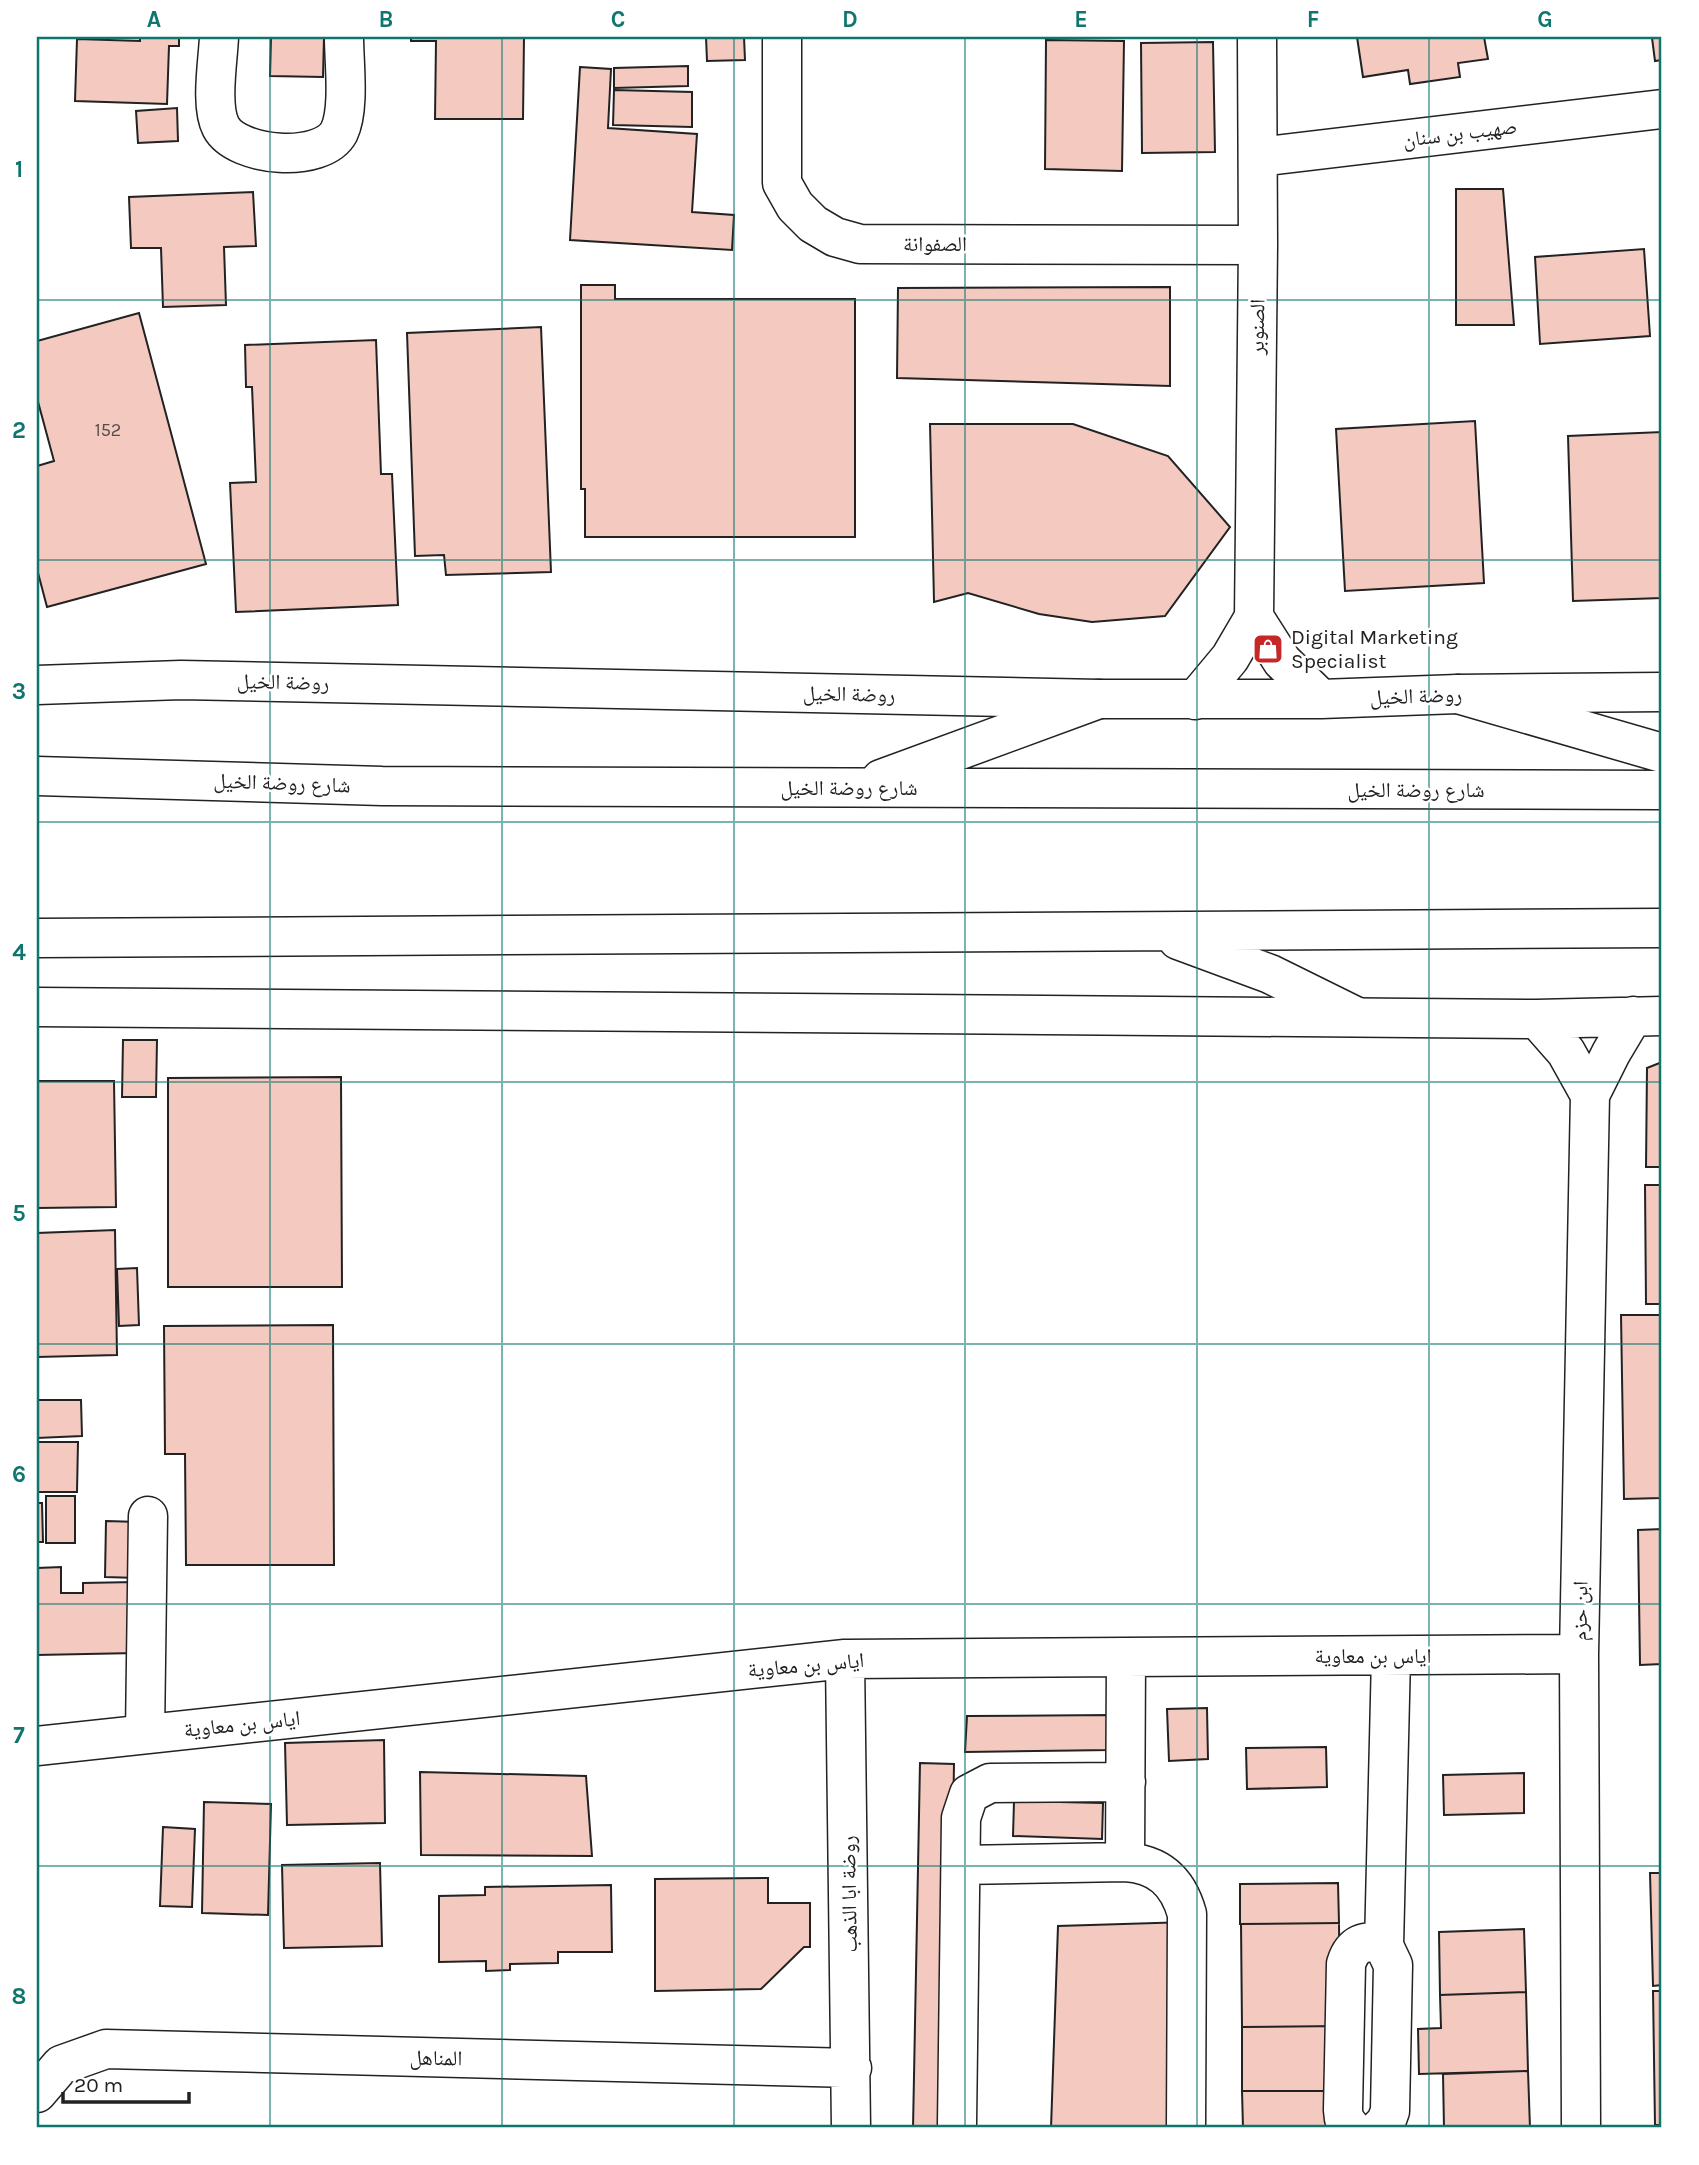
<svg xmlns="http://www.w3.org/2000/svg" width="1699" height="2165" font-family="Karla,'Noto Naskh Arabic',sans-serif">
	<rect width="100%" height="100%" fill="#fff"/>
	<!-- building -->
	<path fill="#f3c9c0" stroke="#222" stroke-width="2" d="M140,37h39v9h-10l-2,58 -92,-3 2,-62 63,2z
		M271,37h53l-1,40 -53,-1z
		M411,37h113l-1,82h-88l1,-78h-25z
		M706,37h38l1,23 -38,1z
		M1357,37h127l4,22 -30,4 2,14 -50,7 -2,-14 -45,7z
		M1662,37v23l-7,1 -3,-23z
		M1046,40l78,1 -2,130 -77,-2z
		M1213,42l2,110 -73,1 -1,-110z
		M688,66v20l-74,2v-20z
		M580,67l31,2 -3,59 89,6 -5,78 42,3 -2,35 -162,-10z
		M614,90l78,2v35l-79,-2z
		M177,108l1,33 -40,2 -2,-32z
		M1456,189h47l11,136h-58z
		M253,192l3,54 -32,1 2,58 -63,2 -2,-59h-30l-2,-51z
		M1644,249l6,87 -110,8 -5,-87z
		M581,285h34v14h240v238h-270v-48h-4z
		M1170,287v99l-273,-8 1,-90z
		M139,313l67,251 -159,43 -10,-38v-103l17,-5 -17,-63v-57z
		M541,327l10,245 -105,3 -2,-20 -29,1 -8,-223z
		M376,340l5,134h11l6,131 -162,7 -6,-129 26,-1 -4,-95h-6l-1,-42z
		M1475,421l9,162 -139,8 -9,-162z
		M930,424h143l95,32 62,71 -65,89 -73,6 -53,-8 -71,-21 -34,9z
		M1662,432v166l-89,3 -5,-165z
		M123,1040h34l-1,57h-34z
		M1662,1062v105h-16l1,-99z
		M341,1077l1,210h-174v-209z
		M37,1081h77l2,126 -79,1z
		M1645,1185h17v119h-16z
		M115,1230l2,125 -80,2v-124z
		M137,1268l2,57 -20,1 -2,-57z
		M1621,1315h41v183l-38,1z
		M333,1325l1,240h-148l-1,-111h-20l-1,-128z
		M37,1400h44l1,36 -45,2z
		M37,1442h41l-1,50h-40z
		M46,1496h29v47h-29z
		M37,1503h5l1,39h-6z
		M106,1521l33,1 -1,56 -33,-1z
		M1662,1529v135l-22,1 -2,-135z
		M61,1567v26h22v-10l52,-1 1,71 -99,2v-87z
		M1207,1708l1,51 -39,2 -2,-52z
		M1112,1715l-1,35 -146,2 2,-36z
		M384,1740l1,83 -98,2 -2,-82z
		M1326,1747l1,40 -80,2 -1,-41z
		M920,1763l34,1 -6,364h-35z
		M420,1772l166,4 6,80 -171,-1z
		M1524,1773v40l-80,2 -1,-40z
		M1014,1801l89,2 -1,36 -89,-3z
		M204,1802l67,2 -3,111 -66,-2z
		M163,1827l32,2 -3,78 -32,-1z
		M380,1863l2,83 -98,2 -2,-83z
		M1650,1873h12v112l-9,1z
		M768,1878v25h42v44h-6l-43,42 -106,2v-112z
		M1338,1883l1,40 -99,1v-40z
		M611,1885l1,67h-54v11l-48,1v6l-24,1v-10l-47,1v-66l46,-1v-8z
		M1188,1922l1,206h-138l7,-202z
		M1339,1923l1,103 -98,1 -1,-103z
		M1524,1929l2,63 -86,3 -1,-63z
		M1653,1991h9v134h-7z
		M1526,1992l2,79 -109,3 -1,-45 23,-1 -1,-33z
		M1340,2026l1,65h-99v-64z
		M1528,2071l2,57h-86l-1,-54z
		M1242,2091h99v37h-98z"/>
	<g fill="none" stroke-linecap="round" stroke-linejoin="round">
		<!-- minor casing -->
		<g stroke="#222" stroke-width="41">
			<path id="minor" d="M219,37c-1,24 -9,69 2,90 16,30 101,37 118,5 11,-23 5,-69 5,-95
				M782,37v146l13,23 18,18 22,13 25,7 398,1
				M1258,157l404,-48
				M1254,617l28,44 39,38
				M37,685l144,-5 918,19h222l137,-5 204,-2
				M1195,700l35,-42 24,-41 4,-372 -1,-208
				M37,1007l1500,12 125,-3
				M1537,1019l29,33 24,43
				M845,1659l6,469
				M145,1734l3,-218
				M37,1746l808,-87 734,-5
				M1125,1862c34,2 53,20 62,52l-1,214
				M961,1865l164,-3 1,-205
				M1384,1946l7,-289
				M37,2093l24,-28 45,-16 746,19
				M957,2124l4,-306 8,-24 21,-11 136,-1
				M1351,2128l-7,-9 -1,-9 3,-146c6,-20 19,-26 38,-18l9,19 -3,146 -4,11 -6,6
				M1581,2128l-2,-474 11,-559 21,-42 22,-37"/>
		</g>
		<!-- major casing -->
		<g stroke="#222" stroke-width="41">
			<path id="major" d="M1458,694l204,59
				M37,776l345,10 1280,4
				M881,779l218,-80
				M37,938l1625,-10
				M1178,940l92,34 87,43"/>
		</g>
		<!-- minor -->
		<use href="#minor" stroke="#fff" stroke-width="38"/>
		<!-- major -->
		<use href="#major" stroke="#fff" stroke-width="38"/>
	</g>
	<!-- grid -->
	<path fill="none" stroke="#0f766e" stroke-width="2" stroke-opacity="0.55" d="M270,37v2091M502,37v2091M734,37v2091M965,37v2091M1197,37v2091M1429,37v2091M37,300h1625M37,560h1625M37,822h1625M37,1082h1625M37,1344h1625M37,1604h1625M37,1866h1625"/>
	<!-- icons -->
	<defs>
		<g id="shop-square" transform="scale(1.575)"><rect x="-9" y="-9" width="18" height="18" rx="4" fill="#c62828" stroke="#fff"/><path d="M-5-2.5h2.3a2.7 3.5 0 0 1 5.4 0H5L5.5 6h-11ZM-1.5-2.5h3a1.5 2.3 0 0 0-3 0Z" fill="#fff"/></g>
	</defs>
	<g fill-rule="evenodd">
		<use href="#shop-square" x="1268" y="649"/>
	</g>
	<g text-anchor="middle" dominant-baseline="central" stroke-width="5" stroke-linejoin="round" paint-order="stroke">
		<!-- number labels -->
		<g font-size="18" fill="#564c4a">
			<text x="108" y="430">152</text>
		</g>
		<!-- street labels -->
		<g font-size="21" fill="#222" stroke="#fff">
			<text transform="translate(1460 133) rotate(-7)">صهيب بن سنان</text>
			<text x="935" y="244">الصفوانة</text>
			<text transform="translate(1257 327) rotate(-89)">الصنوبر</text>
			<text transform="translate(283 682) rotate(1)">روضة الخيل</text>
			<text transform="translate(849 694) rotate(1)">روضة الخيل</text>
			<text transform="translate(1416 696) rotate(-2)">روضة الخيل</text>
			<text transform="translate(282 783) rotate(2)">شارع روضة الخيل</text>
			<text x="849" y="788">شارع روضة الخيل</text>
			<text x="1416" y="790">شارع روضة الخيل</text>
			<text transform="translate(1580 1611) rotate(-89)">ابن حزم</text>
			<text x="1373" y="1656">اياس بن معاوية</text>
			<text transform="translate(806 1665) rotate(-5)">اياس بن معاوية</text>
			<text transform="translate(242 1724) rotate(-6)">اياس بن معاوية</text>
			<text transform="translate(849 1894) rotate(-91)">روضة ابا الذهب</text>
			<text transform="translate(436 2058) rotate(1)">المناهل</text>
		</g>
		<!-- poi labels -->
		<g font-size="21" fill="#222" stroke="#fff" text-anchor="start">
			<text x="1291" y="637">Digital Marketing<tspan x="1291" dy="24">Specialist</tspan></text>
		</g>
	</g>
	<!-- border -->
	<rect width="1699" height="2165" fill="none" stroke="#ffffff" stroke-width="77"/>
	<!-- scale -->
	<path d="M63 2092v10h126v-10" fill="none" stroke="#222222" stroke-width="3.5"/>
	<text x="74" y="2092" font-size="21" fill="#222222" stroke="#ffffff" stroke-width="5" paint-order="stroke">20 m</text>
	<rect x="38" y="38" width="1622" height="2088" fill="none" stroke="#0f766e" stroke-width="2.5"/>
	<g font-size="23" text-anchor="middle" font-weight="bold" fill="#0f766e">
		<text x="154" y="27">A</text>
		<text x="386" y="27">B</text>
		<text x="618" y="27">C</text>
		<text x="850" y="27">D</text>
		<text x="1081" y="27">E</text>
		<text x="1313" y="27">F</text>
		<text x="1545" y="27">G</text>
		<text x="19" y="177">1</text>
		<text x="19" y="438">2</text>
		<text x="19" y="699">3</text>
		<text x="19" y="960">4</text>
		<text x="19" y="1221">5</text>
		<text x="19" y="1482">6</text>
		<text x="19" y="1743">7</text>
		<text x="19" y="2004">8</text>
	</g>
</svg>
